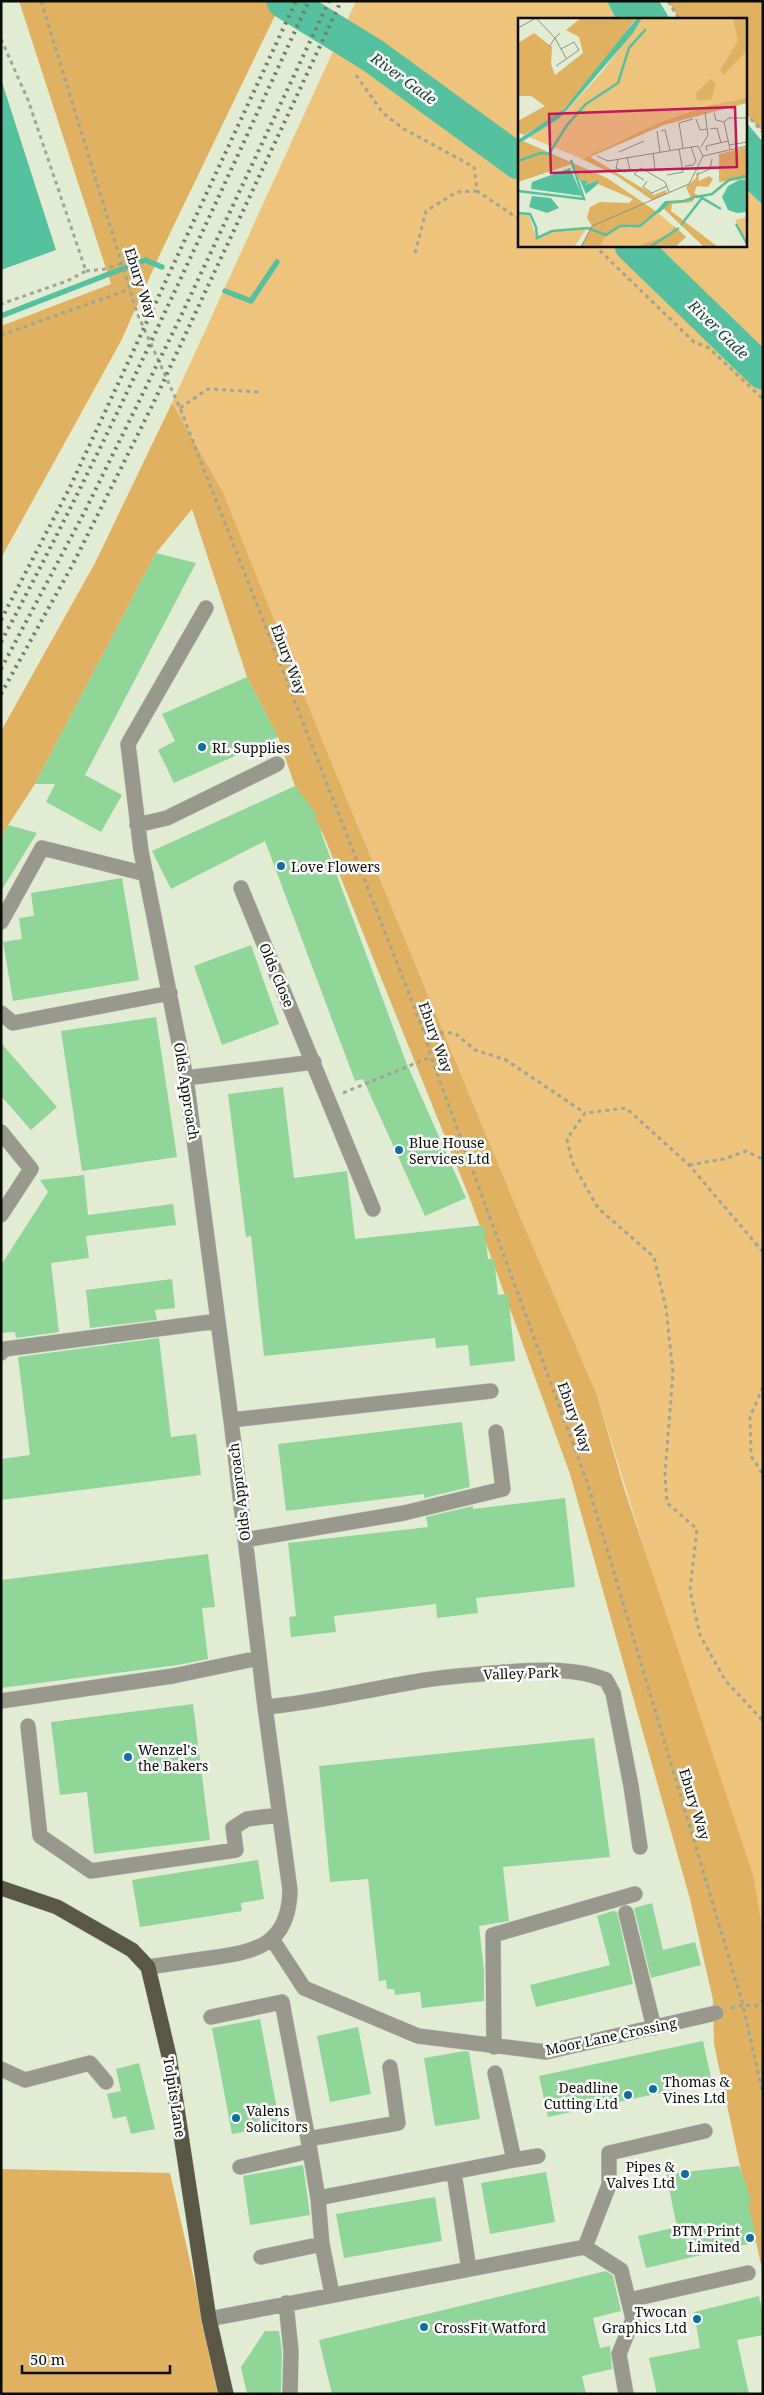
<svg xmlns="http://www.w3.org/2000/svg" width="764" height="2395" font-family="'Noto Serif',serif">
	<rect width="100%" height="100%" fill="#e2ecd3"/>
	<!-- green -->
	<path fill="#eec47d" d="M356,1h251l9,18h-97v226h226v-57l18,17v1730l-166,-540 -78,-181 -196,-472 -100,-250 -51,-89z"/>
	<!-- forest -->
	<path fill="#dfb161" d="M19,1h263l-121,251 -40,89 -120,217v-232l110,-42z
		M668,1h95v131l-18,-19v-94h-66z
		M172,403l51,89 100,250 196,472 78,181 27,93 129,387 10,57v342l-49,-230 -1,-44 -23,-101 -120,-425 -100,-275 -146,-363 -29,-50 -17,-49 -31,-60 -55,-168 -36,44 -121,231 -34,52v-105l94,-168z
		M1,2169l169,4 50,221h-219z"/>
	<!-- water -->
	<path fill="#56c19f" d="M607,1h52l11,18h-54z
		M1,79l55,171 -55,20z
		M745,121l18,21v63l-18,-17z"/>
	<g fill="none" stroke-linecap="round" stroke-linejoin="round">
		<!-- stream -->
		<path stroke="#56c19f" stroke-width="5.5" d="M225,291l26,10 26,-39
			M1,316l144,-56 17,7"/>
		<!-- river -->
		<path stroke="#56c19f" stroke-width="35" d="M284,1l88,54 147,107
			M632,245l131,127"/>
	</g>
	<!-- building -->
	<path fill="#90d698" d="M156,553l40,10 -111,212 37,20 -21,37 -55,-30 9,-18h-20z
		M247,677l31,60 -104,46 -16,-33 17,-9 -13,-27z
		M295,786l22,29 -2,1 91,246 60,136 -41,18 -62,-137 -8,2 -90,-240 -94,48 -19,-38z
		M8,825l29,8 -36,58v-55z
		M122,878l17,102 -126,21 -10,-59 19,-3 -3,-21 15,-2 -3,-23z
		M251,945l28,79 -57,21 -28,-79z
		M156,1017l21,140 -95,14 -21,-140z
		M1,1043l56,64 -26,23 -30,-34z
		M283,1087l11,91 53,-7 8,68 129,-14 4,34 6,-1 4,37 10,-1 7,67 -45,5 -2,-21 -32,3 -1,-10 -171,18 -13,-120 -5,1 -18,-143z
		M84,1175l4,40 85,-11 3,21 -90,11 3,22 -38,5 8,69 -43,6 -1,-6 -14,1v-68l47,-73 -8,-12z
		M172,1279l3,29 -20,2 2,10 -67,8 -4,-38z
		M159,1338l12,99 25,-3 5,41 -200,25v-41l29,-4 -12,-98z
		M462,1422l8,65 -46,11v-4l-138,17 -8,-67z
		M565,1498l10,89 -99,11 2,15 -41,5 -1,-14 -102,12 2,16 -45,5 -2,-20 7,-1 -8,-73 140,-16 -2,-10 47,-11v3z
		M208,1554l7,53 -13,1 6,51 -30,6 -177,23v-108z
		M193,1704l17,136 -116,14 -7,-62 -27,3 -9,-73z
		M594,1738l16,119 -107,10 6,54 -30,5 5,44v31l-62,7 -2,-16 -25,3 -1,-6h-7l-1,-9 -7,1 -11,-102 -38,3 -11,-116z
		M258,1860l6,39 -23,4 1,8 -102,16 -8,-47z
		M652,1903l11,47 32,-8 6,23 -50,13 -17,-70z
		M613,1911l4,1 16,72 -97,23 -6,-22 80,-20 -13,-49z
		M260,2019l20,106 -48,9 -20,-106z
		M358,2027l13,67 -41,8 -13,-66z
		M703,2041l9,41 -164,35 -9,-41z
		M465,2051l4,1 11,67 -45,7 -11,-68z
		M139,2063l16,66 -24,5 -5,-18 -13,3 -6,-25 14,-3 -5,-22z
		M303,2165l7,50 -60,10 -7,-49z
		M739,2166l13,35 -4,1 9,40 -111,26 -8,-32 39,-9 -11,-53z
		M546,2172l9,50 -65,12 -9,-51z
		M435,2197l7,44 -98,17 -8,-44z
		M606,2271l7,5 8,35 -28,7 7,30 10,-2 2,23 -30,7 4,18h-254l-13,-54z
		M759,2296l4,19v20l-26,5 12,54h-92l-8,-36 51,-10 -6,-36z
		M265,2331h14l3,20 -1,43h-34l-6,-27z"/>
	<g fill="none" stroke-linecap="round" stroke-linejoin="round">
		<!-- minor casing -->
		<g stroke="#bfc8b2" stroke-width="16">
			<path id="minor" d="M137,825l30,-7 110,-54
				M241,888l132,321
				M1,922l41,-74 104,26
				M1,1013l12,10 157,-30
				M186,1078l128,-16
				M1,1132l30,37 -30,46
				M1,1353l4,-4 213,-28
				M231,1420l260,-29
				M245,1540l159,-27 99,-24 -7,-57
				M1,1701l172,-25 86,-18
				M265,1707c51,-4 99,-17 149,-25 30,-6 61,-7 91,-10 33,-2 70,-5 101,8l7,13 18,93 9,61
				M28,1726l12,110 51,35 145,-21 -3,-22 14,-9 32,-4
				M626,1913l28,115
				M272,1939l32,49 114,48 128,16 170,-39
				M148,1967c20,-3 41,-6 62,-9 46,-6 79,-13 80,-68l-25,-183 -34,-287 -45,-342 -45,-227 -13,-107 78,-136
				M211,2017l71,-15 26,137 10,59 4,46 10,50
				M494,2047l-1,-112 142,-41
				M1,2069l24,11 65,-17 16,19
				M308,2139l90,-16 -8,-56
				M514,2160l24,-4
				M240,2167l70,-16
				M454,2173l15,96
				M318,2198l196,-38 -19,-87
				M585,2247l24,-62v-32l96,-22
				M261,2257l61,-13
				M629,2300l119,-27
				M286,2303l5,48 -1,43
				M209,2319l376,-72 36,23 12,49 -14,35 7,40"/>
		</g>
		<!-- major casing -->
		<g stroke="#bfc8b2" stroke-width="16">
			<path id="major" d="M1,1888l56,19 75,43 16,17 21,89 40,263 17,75"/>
		</g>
		<!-- path -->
		<path stroke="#9fa693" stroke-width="3" stroke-dasharray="4 4" stroke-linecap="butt" d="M41,1l96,312 43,95 244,624 7,25 155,422 157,526 20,90
			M668,1l11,18
			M1,39l27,61 58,171 -19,10 -66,23
			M356,75l27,38 21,16 70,38 3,24 42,28
			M745,113l18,19
			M594,245l100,97 15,6 54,51
			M415,253l11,-42 31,-19 20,-1
			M86,271l20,-2 16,-6
			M1,335l129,-46
			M180,408l28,-19 50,3
			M424,1032l31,1 20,17 31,10 79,53
			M343,1093l88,-36
			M689,1165l35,-6 22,-8 14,7 3,-1
			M763,1252l-74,-87 -63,-57 -41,5 -18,26 5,23 26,46 56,49 12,51 7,65 -8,101 2,29 30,26 -7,61 10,45 25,45 38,41
			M763,1387l-13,30 1,39 12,18
			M731,2008l12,-3 13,1 7,-6"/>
		<!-- minor -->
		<use href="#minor" stroke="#99988d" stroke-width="15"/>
		<!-- major -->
		<use href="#major" stroke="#5a5844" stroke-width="15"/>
		<!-- rail -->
		<path stroke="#767c6c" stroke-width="4" stroke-dasharray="2.5 5" stroke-linecap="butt" d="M1,620l69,-133 226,-486
			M1,642c112,-209 208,-426 308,-641
			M1,669l84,-158 95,-193 149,-317
			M1,694l72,-130 79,-158 189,-405"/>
	</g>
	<!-- markers -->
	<g fill="#0f709e" stroke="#fff" stroke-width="2">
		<circle cx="202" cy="747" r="5"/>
		<circle cx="281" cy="866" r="5"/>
		<circle cx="399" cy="1150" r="5"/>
		<circle cx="128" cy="1757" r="5"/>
		<circle cx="653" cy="2089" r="5"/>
		<circle cx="628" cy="2095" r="5"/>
		<circle cx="236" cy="2118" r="5"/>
		<circle cx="685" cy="2174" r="5"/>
		<circle cx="750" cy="2238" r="5"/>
		<circle cx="697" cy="2319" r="5"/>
		<circle cx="424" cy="2327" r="5"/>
	</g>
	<g text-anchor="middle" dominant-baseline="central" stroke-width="5" stroke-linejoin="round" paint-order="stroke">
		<!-- street labels -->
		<g font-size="14" fill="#0a0d05" stroke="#fff">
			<text transform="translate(141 283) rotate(72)">Ebury Way</text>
			<text transform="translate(289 659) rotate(69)">Ebury Way</text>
			<text transform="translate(277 975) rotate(67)">Olds Close</text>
			<text transform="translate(436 1037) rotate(70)">Ebury Way</text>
			<text transform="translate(187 1091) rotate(81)">Olds Approach</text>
			<text transform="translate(575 1417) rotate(70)">Ebury Way</text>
			<text transform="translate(239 1492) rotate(-97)">Olds Approach</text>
			<text transform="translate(521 1673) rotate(-2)">Valley Park</text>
			<text transform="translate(695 1804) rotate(73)">Ebury Way</text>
			<text transform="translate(611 2036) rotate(-12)">Moor Lane Crossing</text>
			<text transform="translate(175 2097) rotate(81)">Tolpits Lane</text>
		</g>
		<!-- poi labels -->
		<g font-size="14" fill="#0a0d05" stroke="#fff" text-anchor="start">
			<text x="212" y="747">RL Supplies</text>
			<text x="291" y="866">Love Flowers</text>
			<text x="409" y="1142">Blue House<tspan x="409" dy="16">Services Ltd</tspan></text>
			<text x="138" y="1749">Wenzel's<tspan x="138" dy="16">the Bakers</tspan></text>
			<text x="663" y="2081">Thomas &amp;<tspan x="663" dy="16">Vines Ltd</tspan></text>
			<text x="618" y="2087" text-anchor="end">Deadline<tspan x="618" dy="16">Cutting Ltd</tspan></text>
			<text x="246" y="2110">Valens<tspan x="246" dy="16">Solicitors</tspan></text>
			<text x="675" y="2166" text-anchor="end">Pipes &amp;<tspan x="675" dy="16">Valves Ltd</tspan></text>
			<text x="740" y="2230" text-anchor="end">BTM Print<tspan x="740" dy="16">Limited</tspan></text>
			<text x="687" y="2311" text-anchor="end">Twocan<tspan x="687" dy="16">Graphics Ltd</tspan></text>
			<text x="434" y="2327">CrossFit Watford</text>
		</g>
		<!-- water labels -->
		<g font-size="15" font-style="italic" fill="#174637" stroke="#fff">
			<text transform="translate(404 78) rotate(36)">River Gade</text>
			<text transform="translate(719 329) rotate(44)">River Gade</text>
		</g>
	</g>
	<!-- overview -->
	<g transform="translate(518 18)">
		<rect width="229" height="229" fill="#e2ecd3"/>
		<path d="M124,0h105v80l-38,7 -51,18 -76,36 -53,-22 31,-19 42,-46zM139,194l29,25 -11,10h-94l39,-21 10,2 20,-9zM0,195h10l9,26 15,-7 35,-4 -13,19 -56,-1zM229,199v28l-12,-25z" fill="#eec47d"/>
		<path d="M63,0h55l-37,51 -41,46 -34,20 -6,-3v-11l27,-15 -14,-10h-13v-53l16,-10 18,14 -1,17 4,11 28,-22 -4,-16 -13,-7zM215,0h14v33l-24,24 -3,-5 18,-29zM193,61l5,5 -5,16h-14l-1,-7zM229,80v5l-83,22 -74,32 64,38 12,-5 1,4 -15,6 -35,-24 -35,-17 76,-36 51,-18zM5,123l84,37 50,34 -17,14h-20l-14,9 -5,9 3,3h-23l11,-21 -5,-8 3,-11 10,-5 29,1 4,-4 -35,-15 -1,-4 -12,5 4,-4 -10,-1 -7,-16 -54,18v-38zM229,129v32l-28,3v-28zM180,150l1,13 10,-5 4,3 -5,8 -11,-1 -3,7 3,2 -6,3 -5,-11 10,-9zM177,180l-3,4 -20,2 -1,7 47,36h-14l-41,-39 7,-5zM156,208l12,11 -11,10h-41l36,-12z" fill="#dfb161"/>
		<path d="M119,0h5l-9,15 -73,85 -42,26v-4l46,-31zM52,150l12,28 -51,-7 1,-7zM62,162l9,1 -4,4 13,-5v4l-12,10zM221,162h8v32l-10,1 -9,-3 -6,-13 6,-11zM179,177l3,1 -15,6 -15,1 -11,10 -3,-2 9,-10 18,-1zM14,178l19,2 8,10 -12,5 -18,-6z" fill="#56c19f"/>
		<path fill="none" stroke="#56c19f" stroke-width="2.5" d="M0,143l22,-8 9,1 18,-29 19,-21 32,-21 11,-35 17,-19M0,173l66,8 -13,-39M178,179l16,-3 17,-14 18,-4M0,195l12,1 6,13 1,11 15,-7 36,-3 18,7 14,-9h20l18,-15M218,206l11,20M163,207l21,-27 19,11M132,229l29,-19"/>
		<path fill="none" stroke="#8c9381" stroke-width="1" d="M18,0l19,20 5,-5M0,10l18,-10M31,29l6,-9 11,20M38,48l23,-16 -5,-8 -13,7M196,95l2,7 8,2M178,101l4,11 8,-1M192,111l7,-1 4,15M139,113l3,21M143,113l4,-1 5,20M211,127l18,-3M183,129l7,-12 -3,-23M165,130l-4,-25 14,-4M212,131l-6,-27 5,-4h18M189,133l-1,-5 22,-5M101,134l25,-11M135,135l2,16 7,2M79,138l11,5 90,-15 5,10M100,142l-2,8 9,4 5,-2 -3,-13M167,148l8,-1 3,-4 -5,-14M149,157l16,-3 -4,-23M178,157l14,-6 2,-10M126,162l-10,-6 7,-6 24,14 4,10M129,163l-4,6 9,6 15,-7M63,229l11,-21 97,-42 14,-28 44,-10"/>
		<path fill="#c2185b" fill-opacity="0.15" stroke="#c2185b" stroke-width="2.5" d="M217,89l2,60 -186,6 -2,-59z"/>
		<rect width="229" height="229" fill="none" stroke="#0a0d05" stroke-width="2.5"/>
	</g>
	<!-- border -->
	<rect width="764" height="2395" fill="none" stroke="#0a0d05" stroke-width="5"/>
	<!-- scale -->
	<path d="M22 2365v8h148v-8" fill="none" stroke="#0a0d05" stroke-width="2.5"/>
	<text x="30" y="2365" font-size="15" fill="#0a0d05" stroke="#ffffff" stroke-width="4" paint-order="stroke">50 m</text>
</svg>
